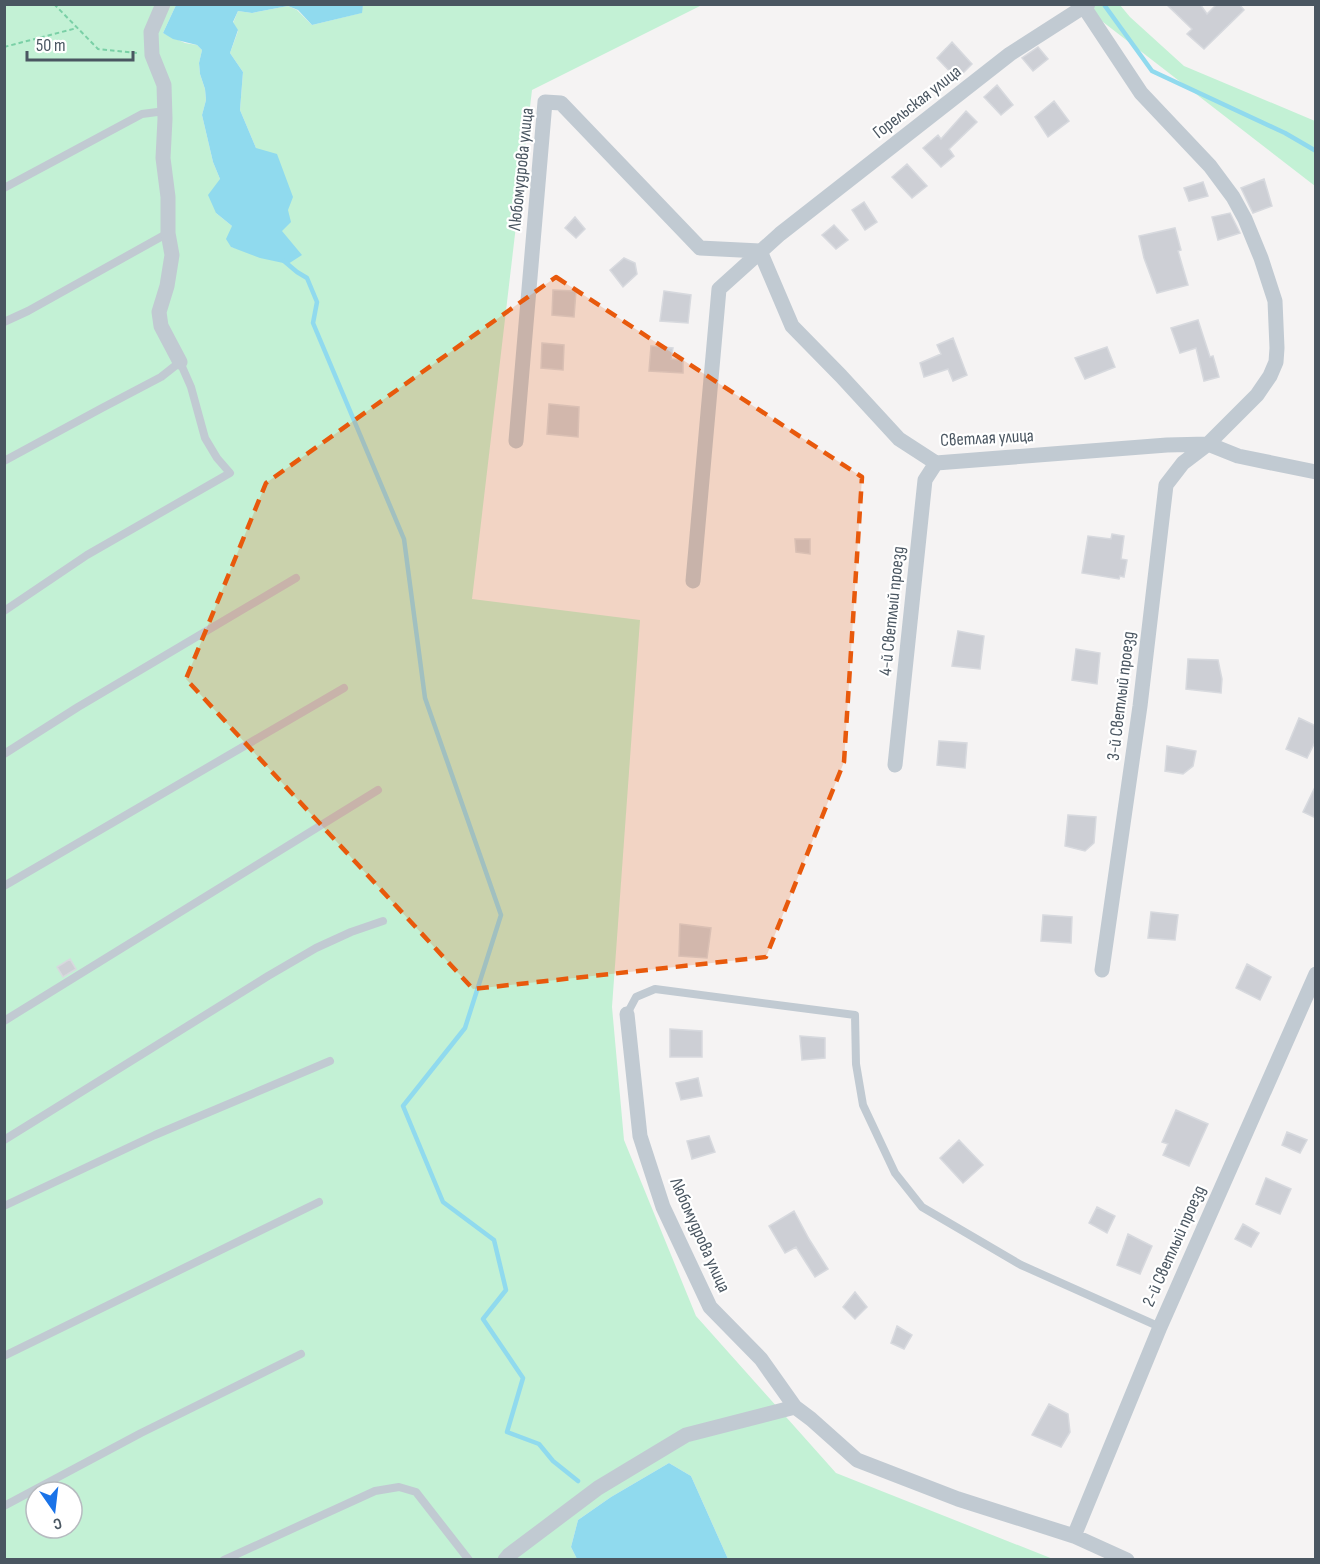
<svg xmlns="http://www.w3.org/2000/svg" width="1320" height="1564" font-family="'Sofia Sans Condensed',sans-serif">
	<rect width="100%" height="100%" fill="#f5f3f3"/>
	<!-- green -->
	<path fill="#c3f1d5" fill-rule="evenodd" d="M5,5h171l-13,28 22,10 12,2 5,5 -3,13 1,11 5,15 1,11 -4,15 11,47 7,17 -4,34 16,13 -1,21 11,3 40,-19 -26,-83 -16,-38 3,-38 -13,-19 8,-22 -5,-8 5,-12 14,2 36,-7 9,4 15,15 49,-12 2,-8h339l-170,85 -60,509 168,21 -28,387 12,133 72,176 140,157 217,86h-325l-37,-83 -22,-13 -58,34 -33,23 -7,27 6,12 -572,1zM36,1492h36v36h-36z
		M1081,5h39l10,12 54,49 131,55v65z"/>
	<!-- water -->
	<path fill="#90daee" d="M176,5h187l-1,8 -50,12 -14,-15 -10,-4 -36,7 -14,-2 -5,11 5,8 -8,23 13,19 -3,38 16,38 21,6 16,43 -5,13 3,12 -9,9 20,24 -14,9 -28,-6 -29,-11 -5,-8 6,-13 -16,-13 -8,-18 12,-16 -7,-17 -11,-47 4,-15 -1,-11 -5,-15 -1,-11 3,-13 -5,-5 -24,-6 -10,-6z
		M669,1463l22,13 37,83h-151l-6,-12 7,-27 33,-23z"/>
	<g fill="none" stroke-linecap="round" stroke-linejoin="round">
		<!-- stream -->
		<path stroke="#90daee" stroke-width="4.5" d="M1105,6l47,65 133,62 31,18
			M284,261l13,11 10,6 10,24 -4,21 91,216 21,159 76,217 -36,113 -62,78 40,96 51,38 12,50 -23,29 40,59 -16,54 32,12 14,17 25,20"/>
	</g>
	<!-- building -->
	<path fill="#cdcfd5" stroke="#d7d9de" stroke-width="1.5" d="M1166,4h34l7,10 10,-10h22l5,6 -40,39 -17,-15 5,-5z
		M952,42l20,22 -15,15 -20,-21z
		M1038,47l10,12 -15,12 -11,-13z
		M997,85l16,20 -12,10 -17,-18z
		M1054,101l15,20 -21,16 -13,-20z
		M966,111l11,11 -28,27 5,7 -13,11 -18,-19 15,-13 3,4z
		M907,164l20,22 -15,12 -20,-21z
		M1264,179l8,27 -19,7 -12,-25z
		M1203,182l5,14 -19,5 -5,-13z
		M864,202l13,20 -12,8 -13,-20z
		M1230,213l10,20 -22,7 -6,-23z
		M575,217l10,12 -9,9 -11,-10z
		M834,225l14,15 -12,9 -14,-14z
		M1175,228l6,22 -3,1 10,34 -31,8 -13,-35 -5,-22z
		M624,258l11,5 2,11 -14,13 -13,-17z
		M553,290l23,1 -2,26 -22,-2z
		M664,291l27,4 -3,28 -28,-2z
		M1198,320l12,37 3,-1 6,21 -15,4 -8,-33 -16,5 -9,-25z
		M953,338l14,37 -14,6 -5,-12 -24,8 -4,-14 21,-9 -4,-9z
		M542,343l22,2 -1,25 -22,-2z
		M651,346l22,2 -2,11 12,1v13l-34,-2z
		M1107,347l8,20 -30,12 -10,-21z
		M549,404l30,3 -1,30 -31,-3z
		M1112,534l12,2 -3,23 6,1 -3,17 -4,-1 -1,3 -37,-6 6,-37 23,3z
		M795,539h15v15l-14,-2z
		M958,631l26,5 -4,33 -28,-3z
		M1076,649l24,4 -3,31 -25,-4z
		M1188,659l30,1 4,19 -1,14 -35,-4z
		M1299,718l17,8v14l-9,18 -21,-9z
		M939,741l28,2 -2,25 -28,-3z
		M1167,746l29,5 -3,15 -10,8 -18,-3z
		M1316,785v33l-13,-6z
		M1068,815l28,2 -2,26 -9,8 -20,-5z
		M1151,912l27,3 -3,25 -27,-2z
		M1043,915l29,2 -1,26 -30,-2z
		M680,924l31,4 -4,30 -28,-2z
		M70,959l6,10 -13,8 -6,-10z
		M1247,964l24,13 -11,23 -24,-12z
		M670,1029l32,2v26h-32z
		M800,1036l25,2v20l-23,2z
		M698,1078l4,18 -21,4 -5,-17z
		M1176,1110l32,14 -19,42 -26,-11 5,-11 -6,-2z
		M1287,1132l20,8 -7,13 -18,-8z
		M709,1136l6,16 -23,7 -5,-18z
		M959,1140l24,25 -20,18 -23,-25z
		M1266,1178l25,11 -11,25 -24,-10z
		M1097,1207l18,9 -8,17 -18,-10z
		M794,1211l15,28 19,30 -13,8 -19,-30 -11,6 -16,-27z
		M1243,1224l16,9 -8,14 -16,-8z
		M1128,1234l24,12 -12,28 -23,-9z
		M855,1292l12,15 -12,12 -12,-12z
		M897,1326l15,9 -8,14 -13,-6z
		M1049,1404l19,10 2,18 -9,15 -29,-12z"/>
	<g fill="none" stroke-linecap="round" stroke-linejoin="round">
		<!-- path -->
		<path stroke="#7ad0a6" stroke-width="2" stroke-dasharray="4.5 3" stroke-linecap="butt" d="M54,4l44,45 39,4
			M4,47l73,-19"/>
		<!-- service -->
		<path stroke="#c1cad2" stroke-width="8" d="M4,188l138,-74 23,-3
			M4,322l24,-11 140,-78
			M4,461l98,-53 59,-31 19,-15 11,25 14,51 12,20 13,15 -143,82 -83,56
			M4,754l74,-47 218,-129
			M4,886l340,-198
			M627,1014l9,-17 19,-8 200,26 1,49 7,41 32,68 27,34 99,58 139,62
			M4,1021l374,-231
			M4,1140l264,-164 48,-28 35,-16 32,-11
			M4,1206l151,-71 175,-74
			M4,1356l315,-154
			M4,1506l137,-73 160,-79
			M224,1560l151,-69 24,-4 17,5 53,68"/>
		<!-- minor -->
		<path stroke="#c1cad2" stroke-width="15" d="M163,4l-12,28 1,23 12,30 1,34 -2,39 5,39v36l4,22 -5,31 -8,26 2,14 19,36
			M1084,7l57,86 69,73 23,31 12,22 16,39 14,43 2,47 -1,14 -6,14 -13,19 -49,49 -25,19 -17,22 -26,221 -38,264
			M516,441l29,-339 16,1 139,145 60,3 32,75 49,50 58,63 37,24 231,-18 41,-1 30,12 78,16
			M693,581l26,-292 61,-55 230,-180 78,-50
			M895,765l30,-285 11,-17
			M627,1014l13,122 23,71 47,100 51,52 34,48
			M1074,1536l86,-209 156,-353
			M505,1560l4,-5 89,-67 88,-53 109,-28 16,12 46,41 101,39 116,37 53,24"/>
	</g>
	<!-- marked area -->
	<path fill="#e8590c" fill-opacity="0.2" stroke="#e8590c" stroke-width="4.5" stroke-dasharray="12 8" stroke-linejoin="round" d="M556,277l306,200 -18,285 -78,195 -293,32 -287,-310 80,-196z"/>
	<g text-anchor="middle" dominant-baseline="central" stroke-width="4.5" stroke-linejoin="round" paint-order="stroke">
		<!-- street labels -->
		<g font-size="18" fill="#4a5661" stroke="#fff">
			<text transform="translate(917 102) rotate(-38)">Горельская улица</text>
			<text transform="translate(521 169) rotate(-84)">Любомудрова улица</text>
			<text transform="translate(987 438) rotate(-3)">Светлая улица</text>
			<text transform="translate(892 611) rotate(-84)">4-й Светлый проезд</text>
			<text transform="translate(1121 696) rotate(-83)">3-й Светлый проезд</text>
			<text transform="translate(700 1235) rotate(66)">Любомудрова улица</text>
			<text transform="translate(1174 1246) rotate(-66)">2-й Светлый проезд</text>
		</g>
	</g>
	<!-- border -->
	<rect width="1320" height="1564" fill="none" stroke="#4a5661" stroke-width="12"/>
	<!-- north arrow -->
	<g transform="translate(54 1510) rotate(166)"><circle r="28" fill="#ffffff" stroke="#b7bbc0" stroke-width="1.5"/>
	<path d="M0-4.5L10 22L0 15L-10 22Z" fill="#1a73e8"/>
	<text y="-9" font-size="16" font-weight="bold" text-anchor="middle" fill="#4a5661">С</text>
	</g>
	<!-- scale -->
	<path d="M27 51v9h106v-9" fill="none" stroke="#4a5661" stroke-width="3"/>
	<text x="36" y="51" font-size="18" fill="#4a5661" stroke="#ffffff" stroke-width="4.5" paint-order="stroke">50 m</text>
</svg>
